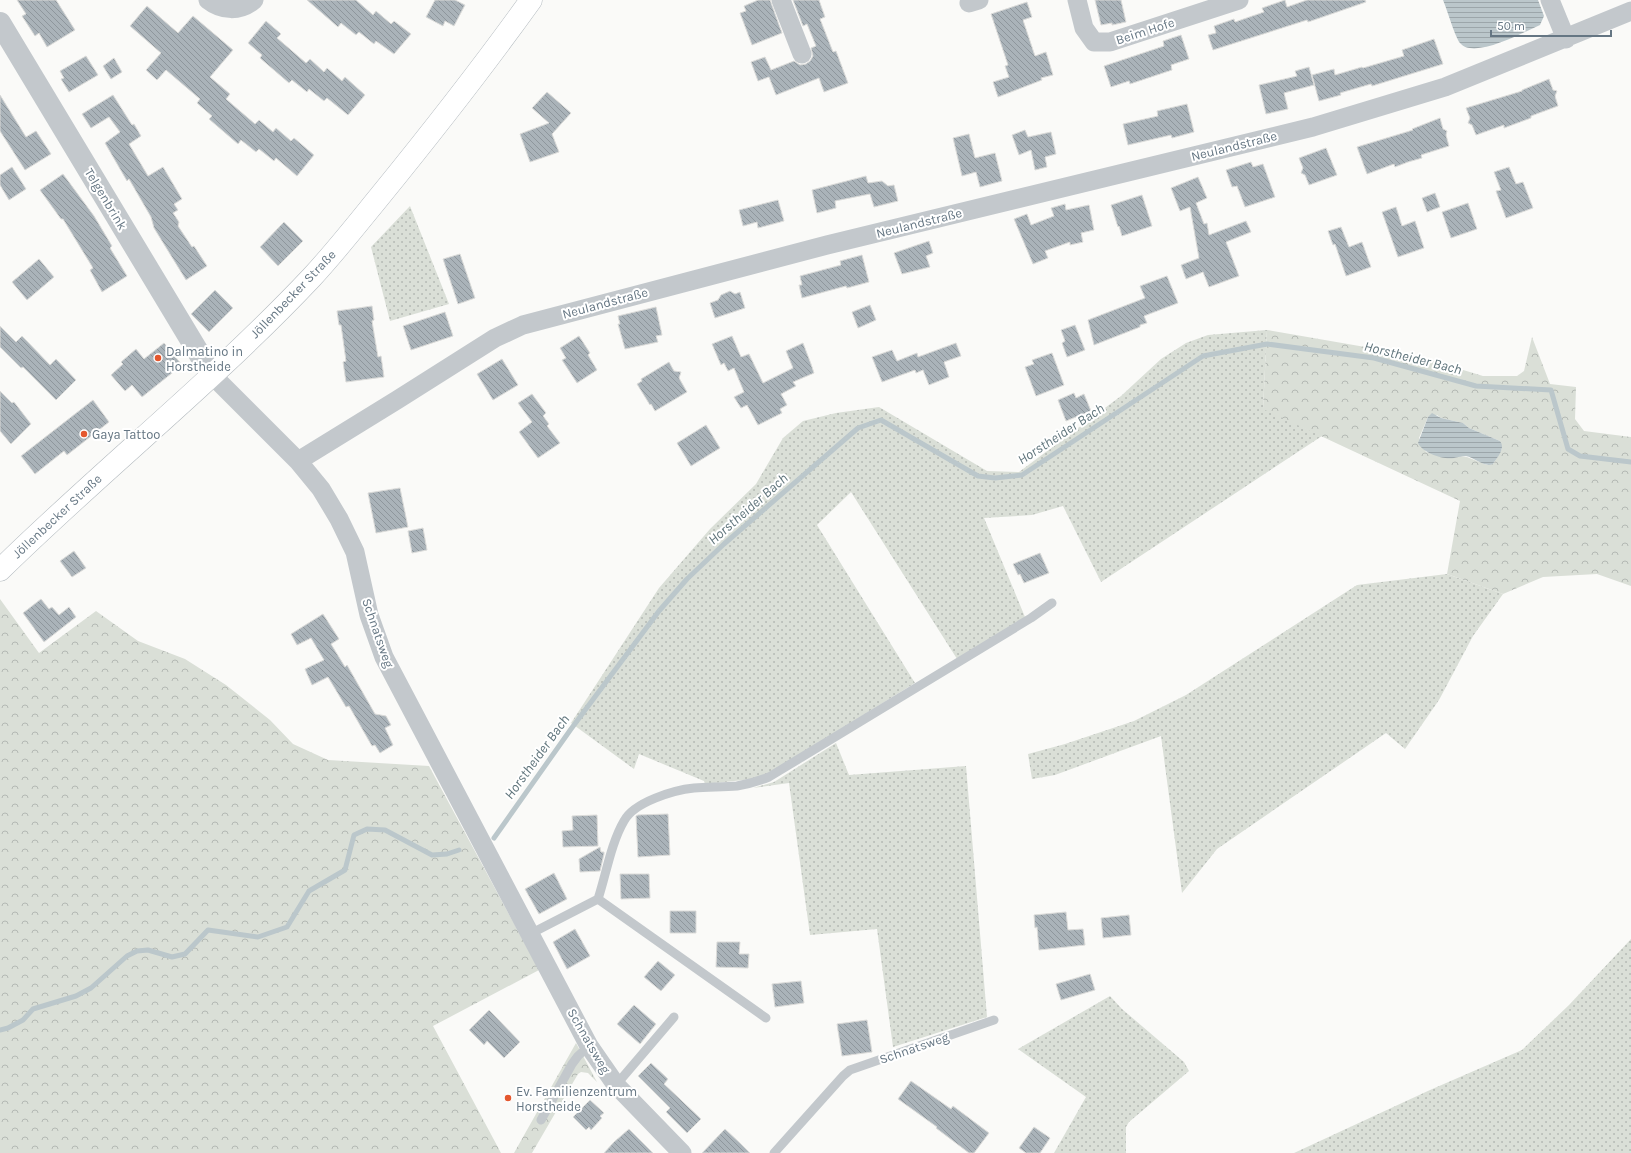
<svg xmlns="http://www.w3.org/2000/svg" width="1631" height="1153" font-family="Karla,sans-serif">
	<defs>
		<pattern id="grass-dots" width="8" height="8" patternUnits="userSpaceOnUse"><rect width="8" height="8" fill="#dadfd7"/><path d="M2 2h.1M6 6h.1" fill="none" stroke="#b4b9b4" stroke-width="1.8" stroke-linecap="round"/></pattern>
		<pattern id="forest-crowns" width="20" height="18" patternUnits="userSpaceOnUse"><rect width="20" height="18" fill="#dadfd7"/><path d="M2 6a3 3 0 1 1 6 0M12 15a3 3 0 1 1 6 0" fill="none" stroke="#b4b9b4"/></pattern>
		<pattern id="water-rules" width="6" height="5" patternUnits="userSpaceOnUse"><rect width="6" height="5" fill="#bbc7cb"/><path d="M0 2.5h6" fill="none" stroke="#9ca6aa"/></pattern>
		<pattern id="building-back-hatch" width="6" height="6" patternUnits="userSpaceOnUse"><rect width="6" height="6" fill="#aab3b9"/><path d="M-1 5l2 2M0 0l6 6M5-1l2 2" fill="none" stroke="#8e969c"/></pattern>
	</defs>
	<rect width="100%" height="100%" fill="#fafaf8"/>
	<!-- grass -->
	<path fill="url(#grass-dots)" d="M410,206l39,98 -59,17 -19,-74z
		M1267,330l-4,78 59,28 -221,146 -38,-76 -31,9 -48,3 41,99 -66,45 -108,-170 -34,33 98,158 -147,91 -15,5 -48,5 -1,-3 -65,-27 -5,15 -63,-46 88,-135 51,-59 46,-45 27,-46 20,-17 33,-8 43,-6 108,64 32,1 102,-76 40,-37 25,-16 22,-8z
		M1447,574l56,20 -30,42 -34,64 -34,49 -19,-16 -169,116 -35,44 -21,-157 -106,39 -23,4 -4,-25 37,-10 69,-23 52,-26 171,-110z
		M836,743l13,32 117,-9 21,251 -94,30 -16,-118 -67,6 -21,-152 -36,5 21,-6z
		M1631,939v214h-337l136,-63 92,-40 47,-45z
		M1110,996l12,13 62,53 5,9 -60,51 -3,5v26h-72l32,-56 -68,-48z"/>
	<!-- forest -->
	<path fill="url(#forest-crowns)" fill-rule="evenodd" d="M1267,330l150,26 66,20h34l7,-5 8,-34 18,47 26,3 -1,32 9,12 47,6v149l-34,-12 -54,3 -40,17 -56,-20 13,-73 -197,-92zM1437,415l4,3 22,5 6,5 31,13 2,8 -9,15 -6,1 -20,-8 -7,-1 -7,2 -27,-6 -7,-14 9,-21z
		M0,599l39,54 57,-42 42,30 47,18 41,26 44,35 23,24 35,16 101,6 110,204 -106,56 68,127h-501z
		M576,1043l21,39 -9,-9 -7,-1 -3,2 -46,79h-18z"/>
	<!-- water -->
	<path fill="url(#water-rules)" d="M1443,0h95l6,16 -4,9c-16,7 -66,35 -80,18 -5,-6 -13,-34 -17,-43z
		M1432,413l9,5 22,5 6,5 31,13c6,8 -3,16 -7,23 -8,4 -18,-6 -27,-8 -5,0 -7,1 -12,2 -11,2 -31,-5 -36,-15l10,-26z"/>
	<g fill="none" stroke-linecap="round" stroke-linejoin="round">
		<!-- stream -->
		<path stroke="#bbc7cb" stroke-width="5" d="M494,838l77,-109 88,-118 28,-32 37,-35 134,-116 23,-8 97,56 17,2 27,-3 181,-119 64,-12 107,14 102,28 75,4 17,59 12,7 51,6
			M0,1030l8,-2 15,-8 10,-11 43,-13 15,-8 36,-32 10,-5 11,-1 24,7 13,-3 23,-24 50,7 29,-10 22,-36 36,-21 9,-35 13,-6 18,1 47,25 15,-1 12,-4"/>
	</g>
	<!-- building -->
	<path fill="url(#building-back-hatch)" stroke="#dcdcda" d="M17,0h39l19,30 -28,17 -8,-14 -4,3 -13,-20 4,-2z
		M307,0h49l17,15 3,-4 15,13 3,-3 17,13 -17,20 -18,-13 -2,3 -15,-12 -3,3 -15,-12 -3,4z
		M435,0h20l10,5 -11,21 -9,-5 -2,5 -17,-9z
		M758,0h12l12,33 -30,12 -12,-32 6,-2 -2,-5z
		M793,0h26l6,17 -5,2 13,33 3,-1 12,32 -24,9 -5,-14 -43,17 -7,-18 -11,4 -7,-19 14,-5 6,13 23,-9 6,4 6,-1 4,-3 3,-5 -2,-8 5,-2 -9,-22 -4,2z
		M1095,0h26l5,22 -14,3v-2l-11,2z
		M1285,0l2,7 20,-7h58l1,2 -58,20 -1,-2 -94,30 -5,-15 8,-2 -2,-7 20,-7 1,3 29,-10 -2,-4z
		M1027,2l5,15 -9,3 12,36 11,-4 7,23 -12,3 1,2 -44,17 -5,-15 16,-5 -4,-11 3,-1 -17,-51z
		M147,6l31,27 15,-17 40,34 -23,27 20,17 -4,5 29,25 4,-4 14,12 3,-4 15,13 3,-3 20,17 -17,21 -21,-18 -2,3 -15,-12 -3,3 -15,-12 -3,4 -29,-25 3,-3 -15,-13 3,-4 -34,-29 -9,10 -11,-10 15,-17 -31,-27z
		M266,21l15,13 -4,4 29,25 4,-4 14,13 3,-4 15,13 3,-4 20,18 -17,20 -21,-17 -3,3 -15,-12 -2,3 -15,-12 -3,3 -29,-25 2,-3 -14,-12z
		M1181,35l8,24 -18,6 1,5 -42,14 -1,-3 -18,6 -7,-21 60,-20 -1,-5z
		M1434,39l9,25 -71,22 -1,-2 -31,9 1,2 -22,6 -7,-26 22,-6 1,6 27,-8 1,1 41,-12 -2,-6z
		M86,56l12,19 -29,17 -8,-13 3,-1 -4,-7z
		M114,58l8,14 -11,7 -8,-13z
		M1309,67l5,18 -30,8 4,16 -22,5 -7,-29 38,-9 -2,-5z
		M1549,79l4,11 4,1 -2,5 3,10 -27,10v2l-27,10v-3l-28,10 -4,-10 -4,-2 2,-5 -4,-10 56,-17v-1z
		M547,92l24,21 -19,21 7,18 -29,10 -10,-28 29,-11 -17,-15z
		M0,95l26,42 10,-6 15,23 -26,16 -25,-39z
		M113,95l19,30 2,-1 7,12 -12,8 19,32 15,-9 19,32 -8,5 4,6 -5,3 6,9 -1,4 14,21 2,-1 13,20 -21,14 -32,-52 -3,-11 -22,-38 -2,2 -22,-38 15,-11 -11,-15 -18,11 -9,-14z
		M1187,104l7,28 -22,6 -1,-3 -43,10 -5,-21 35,-8 -1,-5z
		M1440,118l3,11 4,2 -1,4 3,11 -28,9 1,3 -14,4 -13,5 -1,-3 -27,10 -10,-27 56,-17 -1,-1z
		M1025,130l3,7 23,-5 5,22 -11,3 2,10 -12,3 -4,-20 -12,5 -7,-20z
		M969,134l6,24 20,-5 7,28 -22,6 -4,-15 -14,4 -9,-38z
		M1326,148l11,27 -28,10 -4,-10 -4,-2 2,-5 -4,-10z
		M1251,162l2,5 10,-3 12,33 -30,10 -8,-21 -5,1 -6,-17z
		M12,167l14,22 -17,11 -9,-15v-10z
		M1509,167l7,17 7,-2 10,26 -27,10 -10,-27 5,-1 -7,-18z
		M63,174l31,42 18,30 -2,2 17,28 -25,16 -12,-22 3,-2 -30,-49h-2l-21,-29z
		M866,176l2,7 14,-2 6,5 6,-1 4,16 -24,6 -4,-13 -35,7 1,7 -19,5 -5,-23z
		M1198,177l9,21 -11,5 8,21 3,-1 2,12 37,-14 5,11 -25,10 13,34 -30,11 -6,-15 -17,7 -5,-14 18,-7 -9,-51 -10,4 -9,-23z
		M1435,193l5,14 -13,5 -5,-14z
		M1142,195l10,31 -30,10 -3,-10 -1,1 -7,-22z
		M778,200l6,21 -26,7 -1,-6 -14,4 -4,-16z
		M1468,203l9,26 -26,9 -9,-26z
		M1065,204l1,6 23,-5 5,25 -13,3 2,9 -13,3v-3l-25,9 3,7 -15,6 -19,-45 13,-5 4,11 23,-9 -3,-8z
		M1396,207l6,19 13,-5 9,27 -26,9 -16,-45z
		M284,222l19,19 -25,25 -18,-19z
		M1341,227l8,20 13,-5 9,25 -25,9 -11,-32 -2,1 -5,-14z
		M929,241l4,12 -7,3 4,11 -28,7 -8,-21z
		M460,254l15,44 -17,6 -15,-45z
		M862,255l7,27 -22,6 -1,-2 -44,12 -3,-13h3l-2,-9 41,-11 -1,-4z
		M39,259l15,18 -27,23 -15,-18z
		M1167,276l11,27 -34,13 3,7 -7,2v2l-46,18 -6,-25 57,-22 -5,-12z
		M215,290l18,18 -24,24 -18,-18z
		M730,291l5,3 5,-2 5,16 -30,10 -5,-15 8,-3 3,-5z
		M870,305l6,15 -18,8 -6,-16z
		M372,306l2,14 -2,1 6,36 3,-1 3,21 -38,5 -3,-20 3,-1 -5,-36h-2l-2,-14z
		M656,307l6,28 -6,1 2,6 -33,7 -7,-25h2l-2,-8z
		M445,312l8,24 -42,14 -8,-24z
		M1075,325l10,25 -18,7 -5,-14 3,-2 -4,-11z
		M0,326l16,16 6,-6 28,29 6,-6 20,21 -20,20 -33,-33 -2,1 -21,-21z
		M579,336l11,17 -2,2 9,15 -20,13 -15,-23 4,-2 -6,-10z
		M732,336l9,21 8,-3 14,29 30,-15 -7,-17 17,-8 8,21 3,9 -21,9 3,4 -15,8 6,11 -7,4 2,4 -24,12 -11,-20 -6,3 -7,-11 10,-5 -10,-24 -6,3 -4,-8 -3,2 -9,-21z
		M164,343l18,22 -40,32 -10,-12 -7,6 -14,-16 12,-11 -2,-2 15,-13 8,10z
		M956,343l5,13 -17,6 5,15 -20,8 -6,-15 -7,3 -1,-3 -33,12 -10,-25 20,-7 5,11 20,-8 1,4z
		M1052,353l12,32 -28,11 -11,-29 9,-3 -2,-4z
		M502,359l16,26 -25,15 -16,-26z
		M669,362l5,9 7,1 -2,6 8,14 -32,19 -4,-7 -1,1 -13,-21 5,-3 -1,-2z
		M0,391l12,12 2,-1 17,22 -20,20 -11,-13z
		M1074,393l2,5 8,-4 7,17 -25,10 -8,-21z
		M532,394l14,19 -3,3 6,8 -2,2 13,17 -22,15 -19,-26 13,-10 -14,-19z
		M93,400l16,22 -42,33 -3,-4 -29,23 -14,-18z
		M706,425l14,23 -29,18 -14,-23z
		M400,488l8,39 -32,6 -8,-40z
		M423,528l4,22 -15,3 -4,-22z
		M74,551l12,17 -14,9 -12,-16z
		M1040,553l9,20 -25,10 -4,-9 -2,1 -5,-11z
		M41,599l8,10 3,-2 7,8 10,-8 7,10 -32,25 -21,-29z
		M323,614l16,25 -8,5 14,23 2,-2 28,49 11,2 5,9 -6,3 8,17 -13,8 -5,-8 -3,1 -23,-40 -3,1 -18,-30 -16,8 -7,-16 19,-9 -13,-22 -14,7 -6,-11z
		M668,814l2,41 -32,2 -2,-41 2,-1z
		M597,815l1,31 -35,1 -1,-16 11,-1 -1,-14z
		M600,847l1,5h3v2l-4,17 -20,1 -1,-13z
		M554,873l13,26 -28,15 -14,-25z
		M620,874h29l1,24 -29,1z
		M670,911h26v22h-26z
		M1066,912l2,18 15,-1 2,16 -46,5 -2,-23 -2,1 -1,-13z
		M1129,915l2,20 -28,3 -2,-20z
		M575,929l15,27 -23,13 -14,-27z
		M717,942h23l-1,12h10l-1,14 -32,-1z
		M658,961l17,14 -14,16 -17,-14z
		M1090,974l5,16 -34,10 -5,-16z
		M801,981l3,22 -29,4 -3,-23z
		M634,1005l22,19 -16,20 -23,-20z
		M489,1010l31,32 -16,16 -17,-17 -3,4 -15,-15z
		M867,1020l5,32 -30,4 -5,-32z
		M651,1063l17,16 -4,5 37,35 -14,14 -21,-21 4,-4 -32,-32z
		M911,1081l40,28 2,-3 36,27 -15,20h-5l-33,-25 1,-1 -39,-28z
		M590,1100l14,13 -4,3 2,2 -11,12 -2,-3 -3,3 -13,-13z
		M1034,1127l16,11 -10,15h-14l-7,-5z
		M629,1129l24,24h-49l10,-11z
		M725,1129l16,15 9,9h-48z"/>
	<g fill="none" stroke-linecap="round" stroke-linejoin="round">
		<!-- secondary casing -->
		<g stroke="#b3babf" stroke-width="23">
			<path id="secondary" d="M0,570c102,-100 214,-189 312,-293 24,-26 46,-54 68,-81 52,-64 103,-129 151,-196"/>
		</g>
		<!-- service -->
		<path stroke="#c3c8cc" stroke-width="9" d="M598,899l168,119
			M530,934l68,-35c8,-24 13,-56 26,-78 10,-19 50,-31 70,-33 14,-1 29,-1 43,-2 11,-2 22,-5 32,-9l262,-159 21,-15
			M616,1085l58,-68
			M541,1120l31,-56 6,-8 11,-10
			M774,1153l69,-77 7,-6 144,-50"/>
		<!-- minor -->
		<path stroke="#c3c8cc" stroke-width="19" d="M208,0c14,11 32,12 46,0
			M781,0l21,54
			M1077,0l7,28 10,14h16l129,-42
			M1550,0l16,39
			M969,3l10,-3
			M212,375l86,86 23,28 18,30 16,33 14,63 15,42 205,389 27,39 66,68
			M298,461l99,-61 98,-62 28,-13 304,-80 486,-118 132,-40 186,-76"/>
		<!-- tertiary -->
		<path stroke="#c3c8cc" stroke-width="22" d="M0,23l212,352"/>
		<!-- secondary -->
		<use href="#secondary" stroke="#fff" stroke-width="22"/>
	</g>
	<!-- markers -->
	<g fill="#e4572e" stroke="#fff" stroke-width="1.5">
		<circle cx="158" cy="358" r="4"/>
		<circle cx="84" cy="434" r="4"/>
		<circle cx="508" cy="1098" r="4"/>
	</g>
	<g text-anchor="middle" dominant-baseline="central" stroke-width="4" stroke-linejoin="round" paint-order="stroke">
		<!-- street labels -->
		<g font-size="13" fill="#657683" stroke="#fff">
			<text transform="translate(1145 31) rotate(-18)">Beim Hofe</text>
			<text transform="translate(1234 146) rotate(-14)">Neulandstraße</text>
			<text transform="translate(106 199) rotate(59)">Telgenbrink</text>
			<text transform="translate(919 223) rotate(-14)">Neulandstraße</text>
			<text transform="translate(293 294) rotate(-46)">Jöllenbecker Straße</text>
			<text transform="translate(605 303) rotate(-15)">Neulandstraße</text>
			<text transform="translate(57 516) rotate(-43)">Jöllenbecker Straße</text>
			<text transform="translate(378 633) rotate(71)">Schnatsweg</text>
			<text transform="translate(589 1041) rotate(60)">Schnatsweg</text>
			<text transform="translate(914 1048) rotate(-19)">Schnatsweg</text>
		</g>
		<!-- poi labels -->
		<g font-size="13" fill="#657683" stroke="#fff" text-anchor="start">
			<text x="166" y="351">Dalmatino in<tspan x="166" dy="15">Horstheide</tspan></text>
			<text x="92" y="434">Gaya Tattoo</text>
			<text x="516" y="1091">Ev. Familienzentrum<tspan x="516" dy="15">Horstheide</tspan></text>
		</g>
		<!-- water labels -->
		<g font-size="14" font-style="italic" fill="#60757c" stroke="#fff">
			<text transform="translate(1413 358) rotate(14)">Horstheider Bach</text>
			<text transform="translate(1061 434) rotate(-33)">Horstheider Bach</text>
			<text transform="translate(748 509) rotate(-41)">Horstheider Bach</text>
			<text transform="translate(537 757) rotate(-54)">Horstheider Bach</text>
		</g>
	</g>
	<!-- scale -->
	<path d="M1491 30v6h120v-6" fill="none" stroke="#657683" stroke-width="2"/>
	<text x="1497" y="30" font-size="12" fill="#657683" stroke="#ffffff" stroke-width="3" paint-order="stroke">50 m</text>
</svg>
